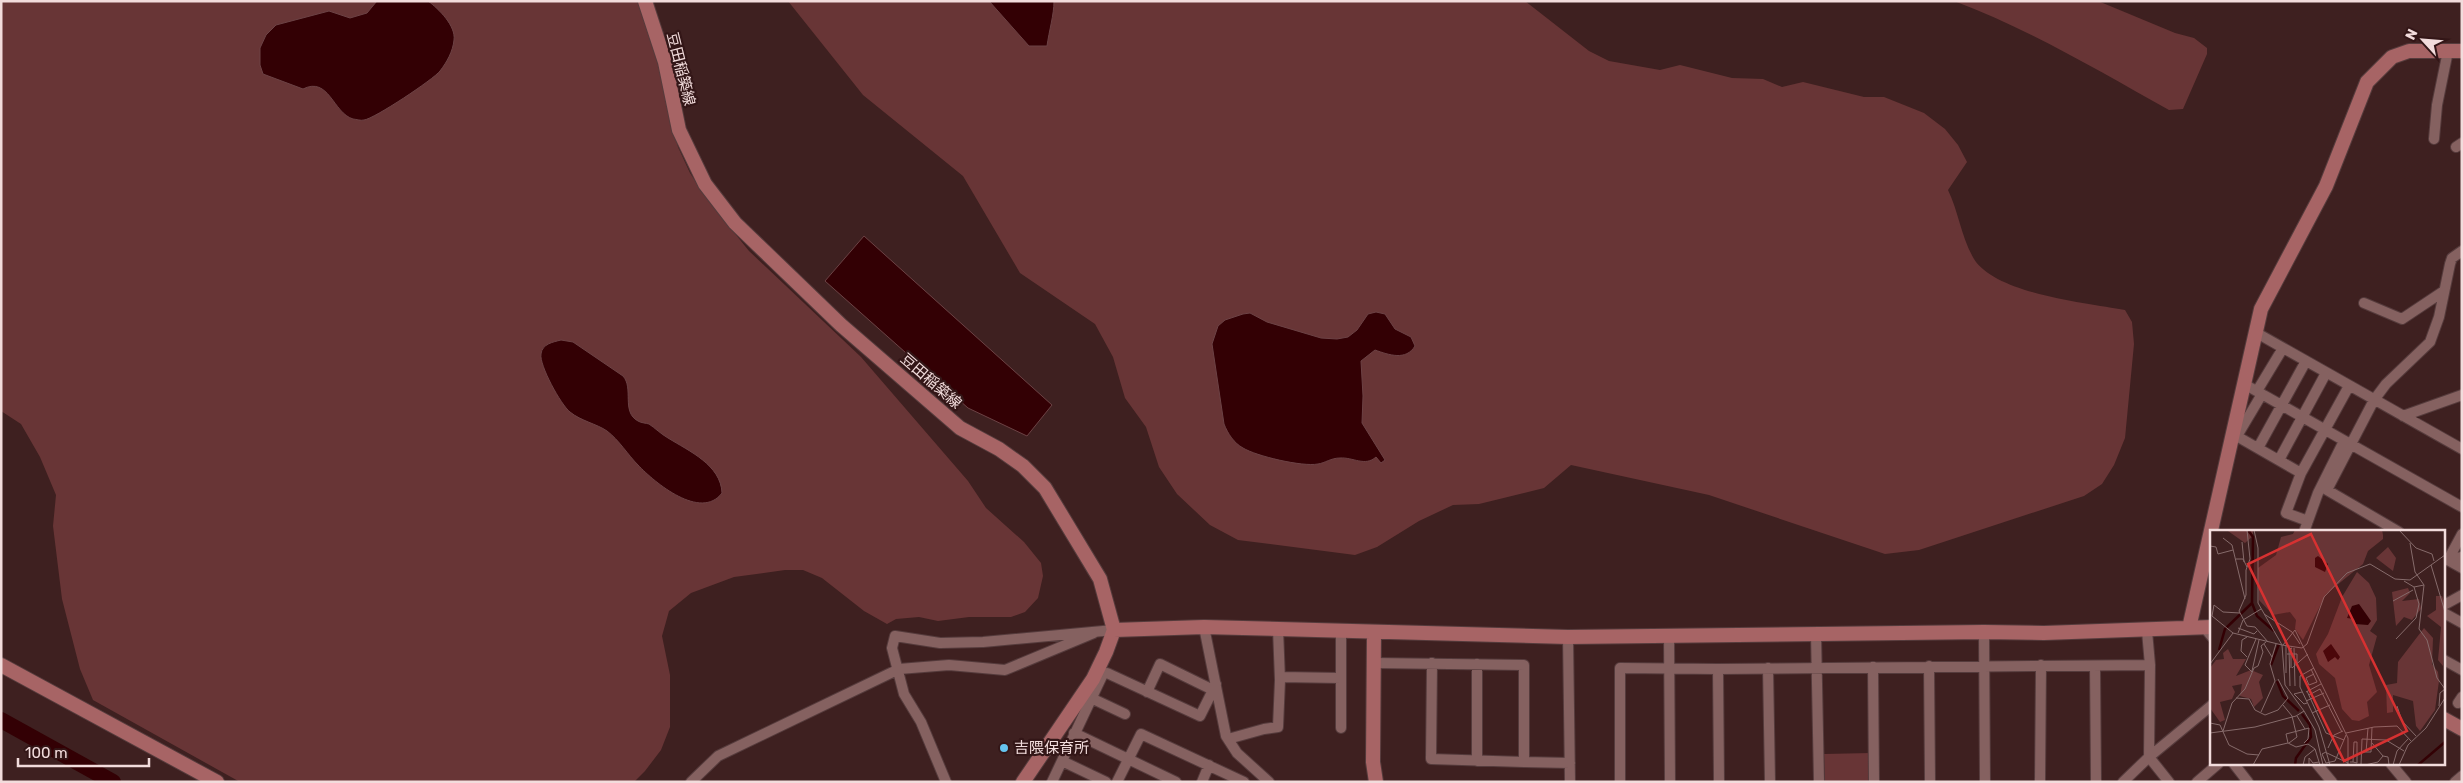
<svg xmlns="http://www.w3.org/2000/svg" width="2463" height="783" font-family="Rubik,'Noto Sans JP',sans-serif">
	<rect width="100%" height="100%" fill="#3e2020"/>
	<!-- green -->
	<path fill="#683536" d="M1,1h641l21,65 7,49 8,32 12,26 18,27 41,51 112,106 107,124 18,27 38,34 17,21 2,13 -5,22 -13,14 -14,5h-42l-31,4 -19,-4 -23,2 -9,5 -23,-13 -42,-33 -19,-8h-18l-51,7 -43,16 -22,18 -7,25 8,39v52l-9,23 -16,21 -11,11h-394l-147,-82 -13,-31 -18,-70 -9,-73 3,-31 -16,-38 -19,-33 -20,-13z
		M788,1h737l64,50 20,10 51,9 20,-5 52,13 31,1 19,8 21,-5 61,15h20l40,16 21,16 13,16 9,17 -19,28c11,23 13,47 26,69 22,35 112,44 151,51l7,12 2,22 -9,94 -11,27 -12,19 -18,12 -165,54 -34,4 -176,-59 -138,-30 -27,23 -65,16 -26,1 -34,16 -42,26 -22,8 -117,-15 -28,-15 -33,-31 -18,-27 -13,-40 -21,-29 -12,-41 -18,-33 -75,-51 -57,-97 -100,-81z
		M1954,1h144l77,32 19,5 13,10v6l-24,55 -14,1c-70,-39 -140,-81 -215,-109z
		M1871,753v29h-46l-1,-28z"/>
	<!-- water -->
	<path fill="#330004" stroke="#6c4245" d="M377,1h51c11,8 28,25 26,39 -1,11 -7,22 -14,31 -6,8 -66,48 -76,49 -3,1 -9,-1 -11,-1 -20,-6 -24,-43 -50,-30l-40,-15 -3,-9v-17l6,-13 10,-10 53,-14 21,7 17,-5z
		M989,1h65c0,14 -5,30 -7,45h-18z
		M864,236l188,169 -25,31 -59,-28 -143,-127z
		M1376,312l9,2 10,15 16,8 4,9c-9,15 -26,9 -40,4l-14,11 2,35 -1,27 23,37 -4,3 -5,-6c-11,10 -23,0 -36,1 -9,0 -15,5 -22,6 -16,3 -62,-8 -75,-16 -9,-5 -15,-14 -19,-24l-12,-80 6,-18 7,-6 18,-6 7,-1 17,9 54,16 16,1 11,-2 9,-7 11,-16z
		M561,340l12,2 50,34c11,12 -2,36 15,45 3,2 8,2 11,3 6,4 12,10 19,14 21,13 53,27 54,55 -21,28 -67,-10 -84,-28 -10,-10 -19,-25 -31,-34 -10,-7 -26,-10 -37,-19 -9,-7 -31,-47 -29,-58 1,-10 12,-12 20,-14z"/>
	<g fill="none" stroke-linecap="round" stroke-linejoin="round">
		<!-- river -->
		<path stroke="#330004" stroke-width="16" d="M1,720l112,62"/>
		<!-- street casing -->
		<g stroke="#553b3c" stroke-width="12">
			<path id="street" d="M2434,139l3,-34 11,-54
				M2456,147l6,-4
				M2364,303l38,16 42,-28
				M2255,332l207,117
				M2244,384l218,123
				M2257,391l26,-43
				M2403,416l59,-21
				M2233,434l68,39 -15,40 22,8
				M2237,436l25,-42
				M2258,448l48,-87
				M2279,460l47,-87
				M2301,473l48,-87
				M2304,532l14,-39 26,-52
				M2399,532l-72,-42 47,-90 12,-16 44,-42 9,-25 11,-53 2,-6 10,-7
				M2444,558l18,10
				M2448,560l14,-26
				M2448,560l14,-3
				M2444,605l18,-10
				M2444,613l18,10
				M1204,627l22,109 11,17 32,29
				M2204,627l8,10
				M2147,631l3,34 -1,92 20,25
				M1984,632l1,150
				M1816,634l3,148
				M1669,635l1,147
				M1568,637l2,145
				M2444,660l18,10
				M1374,663l150,2v97l-93,-3 1,-96
				M1929,666l1,116
				M2095,666l1,116
				M1873,667l1,115
				M1768,668l2,114
				M1718,669l1,113
				M1103,674l4,-1 93,43 16,-32
				M1280,677l61,1
				M1147,692l13,-28 53,26
				M1091,698l34,16
				M2458,703l4,-6
				M1341,728v-97
				M1074,733l102,49
				M1228,739l36,-10 14,-2 2,-47 -2,-51
				M1062,761l44,21
				M1477,761v-97
				M1524,762l46,1
				M2234,764l14,18
				M2317,764l15,18
				M2391,764l15,18
				M691,782l27,-26 181,-87 50,-4 56,5 89,-37
				M946,782l-25,-60 -17,-28 -12,-46 3,-12 45,7 43,-1 131,-12
				M1052,782l51,-108 -4,-4
				M1117,782l24,-48 103,48
				M1202,782l7,-17
				M1620,782v-114l98,1 432,-4
				M2040,782l1,-117
				M2123,782l26,-25 63,-52
				M2197,782l21,-18
				M2455,782l7,-6"/>
		</g>
		<!-- secondary casing -->
		<g stroke="#553b3c" stroke-width="16">
			<path id="secondary" d="M645,1l20,61 14,68 26,54 30,39 106,102 119,103 39,21 24,17 22,22 55,91 14,51 -8,22 -13,27 -70,103
				M2189,628l72,-319 65,-123 41,-104 25,-25 17,-6h53
				M1114,630l90,-3 364,10 416,-5 60,1 168,-6
				M1374,632l-1,130 3,20
				M1,665l216,117
				M2444,719l18,10"/>
		</g>
		<!-- street -->
		<use href="#street" stroke="#856160" stroke-width="10"/>
		<!-- secondary -->
		<use href="#secondary" stroke="#a76465" stroke-width="14"/>
	</g>
	<!-- markers -->
	<circle fill="#66c4ef" stroke="#331617" stroke-width="2" cx="1004" cy="748" r="5"/>
	<g text-anchor="middle" dominant-baseline="central" stroke-width="4.5" stroke-linejoin="round" paint-order="stroke">
		<!-- street labels -->
		<g font-size="15" fill="#f2dcdc" stroke="#331617">
			<text transform="translate(681 69) rotate(76)">豆田稲築線</text>
			<text transform="translate(931 381) rotate(41)">豆田稲築線</text>
		</g>
		<!-- poi labels -->
		<g font-size="15" fill="#f2dcdc" stroke="#331617" text-anchor="start">
			<text x="1014" y="748">吉隈保育所</text>
		</g>
	</g>
	<!-- overview -->
	<g transform="translate(2210 530)">
		<rect width="235" height="235" fill="#3e2020"/>
		<path d="M0,0h43v6l-8,7 -17,-12zM85,0h87l1,5v4l-15,12 -5,13 -37,30 -23,46 -8,-11 1,-9 -6,-8 -17,3 -14,-15 -1,-32 18,-13 5,-18 12,-3zM178,17l8,11 -3,13 -17,-13zM147,42l12,11 7,15 1,22 -7,11 7,5 -8,29 8,27 -10,10 2,14 -10,5 -7,-1 -10,-11 -7,-31 -16,-14 -3,-10 12,-20 14,-37zM198,58l2,5 -8,8 17,-2 2,10 -9,11 -8,-3 -8,9 -4,-34zM226,66h6l3,7 -2,63 -5,-6 3,-33 -14,-11 9,-6zM214,98l9,10 -1,26 6,8 1,9 -4,29 -15,21 -4,-5 -3,-25 -20,-6v17l-6,1 -1,-28 11,-2 1,-21zM18,119l5,10h13l-10,17 15,-6 12,5 -4,7 4,16 -9,9 -3,-8 -11,-3 2,-12 -10,2 3,6 -3,7 -12,3 5,18 -5,2 -10,-14v-40l6,-8 8,-1 -1,-6z" fill="#683536"/>
		<path d="M108,26l10,8 -3,8 -10,-5v-9zM149,74l12,17 -3,4 -13,-1 -1,-5 -7,-1 5,-12zM121,114l9,13 -2,3 -3,-3 -7,5 -5,-11z" fill="#330004"/>
		<path fill="none" stroke="#330004" stroke-width="2.5" d="M38,0l5,7 -1,66 5,13 17,15M9,120l6,-21 27,-26M61,135l8,-21M67,151l6,15 16,15M85,235l1,-7 15,-21 -1,-12 -8,-11M208,235l27,-23"/>
		<path fill="none" stroke="#866b6b" stroke-width="1" d="M37,0l3,29 -4,11v25l-7,16 8,15 8,1 13,15M189,0l17,18 16,6 2,7M13,8l9,7 13,54M32,12l2,20M200,13l5,29 9,13 -5,44 8,11 10,38 8,11M0,16l6,1 2,7 15,-4M26,29h7l4,8M221,35l14,47M194,51l10,6 10,-2M183,71l20,-11M54,84l28,18 8,12M2,86l2,-11 9,7 17,1M2,86l21,17M28,98l16,6 3,-3M28,103l5,-13 18,-11M186,109l20,-21 3,-14 -5,-17M54,114l8,13M73,115l12,-15 53,108v27M76,116v27M81,118v20M84,118l1,38M77,124h10v11M37,127l-6,-6 1,-11 5,-3M0,134l23,-31 49,12 -24,-42v-55l-4,-18M82,138l16,-14M104,138l-14,8v11l19,40 11,38M101,139l6,13 -8,3 -3,-7 8,-4M42,141l7,-31M42,142l-7,-7 11,-26M80,156l-1,-37 3,-1M97,161l19,42M92,162l-8,2 10,10 3,-1M96,162l15,-8M99,165l11,-6 22,43M26,168l13,1 6,11 10,5 13,-5 10,-12 -10,-19M96,171l18,-8M73,175l9,11 5,21 -8,6M187,176l5,15 14,15M229,176l1,-13 5,-4M94,181l11,19 8,35M51,182l14,-31 -5,-17 6,-20M102,183l18,-8M87,186l8,13M0,193l10,2 9,20 18,9 12,1M13,201l9,-28 13,-14 9,-21 4,-2 5,-14 -2,-6 5,-4M0,203l45,-6 41,-11 8,-5 -19,-26 -3,-40 20,3 5,-4 17,-47 23,-24 23,-9 25,15 15,1 35,-25M116,203l18,7M136,203l28,-6 23,-1 14,15M78,213l-2,-9 23,-6 -1,11 -4,4M162,213l11,13 5,1 1,8M118,218l6,-13 9,-4M116,222l-4,2 4,9 9,-2 11,-26M152,222h9l1,-25M156,222l2,-24M117,223l21,10M140,232h3l4,1v-21h-3l-1,20M43,235l9,-16 26,-6 8,4 12,-3 7,5 5,16M93,235l2,-8 10,-8M99,235v-7l4,5 6,-1M151,235l1,-26 24,1 18,11M155,235l13,-3 5,-6M183,235l4,-14 11,-12M189,235l9,-20 18,-17 19,-30"/>
		<path fill="#d73131" fill-opacity="0.15" stroke="#d73131" stroke-width="2.5" d="M101,4l96,197 -63,30 -96,-197z"/>
		<rect width="235" height="235" fill="none" stroke="#f2dcdc" stroke-width="2.5"/>
	</g>
	<!-- border -->
	<rect width="2463" height="783" fill="none" stroke="#f2dcdc" stroke-width="5"/>
	<!-- north arrow -->
	<g transform="translate(2423 40) rotate(296)" stroke="#331617" stroke-width="4" paint-order="stroke">
	<path d="M0-4L9 19L0 12L-9 19Z" fill="#f2dcdc"/>
	<text y="-8" font-size="14" font-weight="bold" text-anchor="middle" fill="#f2dcdc">N</text>
	</g>
	<!-- scale -->
	<path d="M18 758v8h131v-8" fill="none" stroke="#f2dcdc" stroke-width="2.5"/>
	<text x="25" y="758" font-size="15" fill="#f2dcdc" stroke="#331617" stroke-width="4" paint-order="stroke">100 m</text>
</svg>
